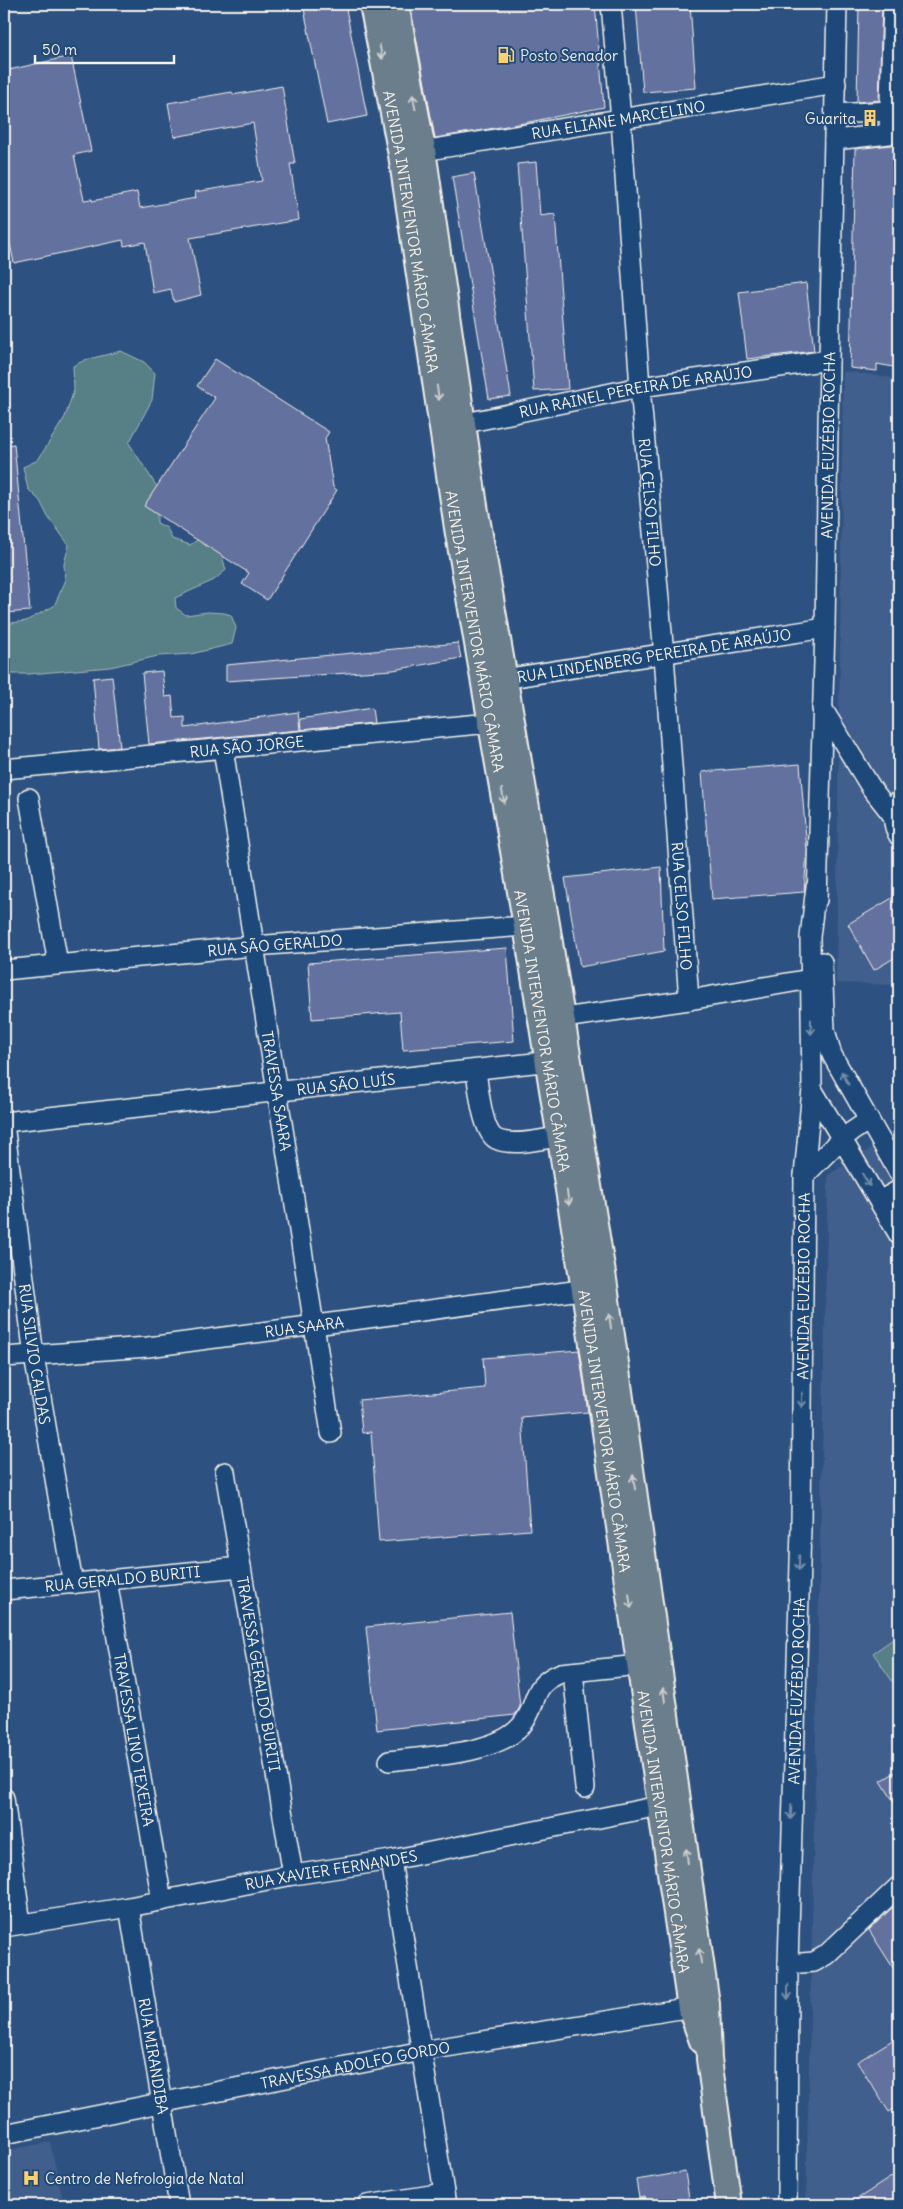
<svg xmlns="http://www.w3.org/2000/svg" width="903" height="2209" font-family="Delius,sans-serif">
	<rect width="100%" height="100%" fill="#2d5281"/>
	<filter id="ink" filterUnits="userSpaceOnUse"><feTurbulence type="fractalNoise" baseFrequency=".02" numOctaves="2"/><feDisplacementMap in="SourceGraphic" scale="10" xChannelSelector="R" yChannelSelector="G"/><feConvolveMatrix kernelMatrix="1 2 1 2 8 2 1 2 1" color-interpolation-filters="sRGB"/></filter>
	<g filter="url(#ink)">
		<!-- built -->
		<path fill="#415e8c" d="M843,371l56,8v606l-63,-2z
			M899,1131v1074h-93l22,-1030z
			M50,2142l14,63h-60v-54z"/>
		<!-- green -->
		<path fill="#577f86" stroke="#a6b8b7" d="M121,351l23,11 11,11 -3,27 -23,43 28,44v36l10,5 5,11 18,6 15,-10 15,14 6,21 -12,10 -39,18 1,10 10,7 22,-3 16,1 7,2 5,13 -4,16 -41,10 -33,2 -48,11 -81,7h-25v-50l22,-3 28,-15 11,-24 -1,-18 5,-19 -21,-28 -8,-16 -12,-12 -5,-22 15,-7 27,-43 9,-27 -1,-24 12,-6z
			M899,1635v56l-26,-38z"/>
		<!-- building -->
		<path fill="#63719e" stroke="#f4f1e8" d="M303,4h42l22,112 -40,8z
			M410,4h185l9,103 -80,16 -89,15z
			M636,4h54l6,84 -53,4z
			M859,4h23l-3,96 -22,2z
			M71,56l20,95 -17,4 10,45 8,-1v2l45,-9 3,16 56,-10 -1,-6 67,-11 -9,-58 -79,14 -6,-34 64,-11 1,3 49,-9 13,78h-5l9,56 -109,18 11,57 -27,7 -3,-13 -18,4 -8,-51 -21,4 -1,-6 -109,23 -10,-49v-140l5,-4z
			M899,138v230l-22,-4v7l-27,-3 5,-219 36,-4z
			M536,162l4,54 15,-2 13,175 -34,2 -17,-227z
			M474,173l37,223 -22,3 -37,-222z
			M806,283l8,68 -67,8 -8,-67z
			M215,359l114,73 -4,6 8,49 4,3 -70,110 -25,-16 7,-11 -105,-67 71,-108 -18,-12z
			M14,444l16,167 -26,2v-168z
			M458,643l3,15 -68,12 -167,11v-16z
			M162,671l3,26 7,-1 2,22 11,-1v11l113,-16 2,18 -151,14 -7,-71z
			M112,676l8,71 -21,2 -6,-71z
			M372,708l2,15 -73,7 -1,-11z
			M800,764l7,87 -3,41 -92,7 -10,-127z
			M661,867l3,84 -84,16 -15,-89z
			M899,894v61l-25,15 -26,-46z
			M507,948l7,93 -111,9 -3,-38 -88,7 -4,-56z
			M579,1350l9,62 -66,6 8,112 -151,12 -8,-110 -9,1 -3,-33 126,-12 -2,-30z
			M510,1612l10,95 -5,8 -138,15 -11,-103z
			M899,1770v40l-18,-29z
			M899,1901v76l-30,-47z
			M899,2036v70l-10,6 -32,-50z
			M685,2172l5,33h-44l-1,-8 -6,1 -3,-18z
			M899,2172v33h-51z"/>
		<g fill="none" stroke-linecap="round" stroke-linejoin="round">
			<!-- minor casing -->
			<g stroke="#f4f1e8" stroke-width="22">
				<g id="minor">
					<path id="s1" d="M611,4l10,116 19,267 24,268 25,345"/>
					<path d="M835,114l55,-3"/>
					<path d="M834,140l55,-6 4,-130"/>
					<path id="s2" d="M410,153l426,-69"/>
					<path id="s3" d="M451,426l189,-39 189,-27"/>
					<path id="s4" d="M491,681l334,-53"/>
					<path d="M822,708l50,81 22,28"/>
					<path id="s5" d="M223,749l108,684"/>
					<path id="s6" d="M4,769l486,-46"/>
					<path d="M29,798l29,166"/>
					<path d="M899,800c-7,12 -7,25 0,36"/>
					<path id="s7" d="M817,900l8,-272 4,-268 8,-356"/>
					<path d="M822,962l3,68 7,25 67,118"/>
					<path id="s8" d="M4,970l250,-24 284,-21"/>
					<path d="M550,1020l139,-20 133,-23"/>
					<path d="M476,1070c2,15 6,61 20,69 17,9 58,-2 76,-5"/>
					<path d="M812,1089l87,146"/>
					<path id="s9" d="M4,1122l556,-62"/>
					<path id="s10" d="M4,1124l30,232 39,228"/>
					<path d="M804,1176l37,-37 28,-19"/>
					<path d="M879,1201l20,-11"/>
					<path id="s11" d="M4,1357l144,-10 448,-59"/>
					<path id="s12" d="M225,1472l68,403"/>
					<path id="s13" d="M107,1580l55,321"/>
					<path id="s14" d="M4,1590l237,-23"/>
					<path d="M573,1672l12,116"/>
					<path d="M389,1761c38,-5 107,-6 132,-35 19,-22 7,-40 40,-53l78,-8"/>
					<path d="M4,1798l17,126"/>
					<path d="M391,1860l55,345"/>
					<path id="s15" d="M129,1907l50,298"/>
					<path id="s16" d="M4,1927l125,-20 164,-32 98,-15 268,-54"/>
					<path d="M788,1964l26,-2 12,-7 73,-69"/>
					<path id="s17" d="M4,2134l418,-83 282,-46"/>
					<path d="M367,2205l77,-12"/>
					<path id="s18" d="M787,2205l1,-241 13,-435 3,-353 8,-87 -2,-152 6,-50"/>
				</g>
			</g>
			<!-- major casing -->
			<g stroke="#f4f1e8" stroke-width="28">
				<g id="major">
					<path id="s19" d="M372,4l29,151 56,373 69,398 58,364 106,718 12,33"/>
					<path d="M396,4l27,146 52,356 72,418 58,362 102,718 2,55 20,146"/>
				</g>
			</g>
			<!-- minor -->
			<use href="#minor" stroke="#1f4a7a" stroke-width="19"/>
			<!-- major -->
			<use href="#major" stroke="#6b7e8b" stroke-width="24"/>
		</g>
		<!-- one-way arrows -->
		<defs><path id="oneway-shaft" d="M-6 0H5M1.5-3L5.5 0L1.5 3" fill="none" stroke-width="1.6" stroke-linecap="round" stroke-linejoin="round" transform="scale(1.25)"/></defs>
		<g stroke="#cbcecc">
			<use href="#oneway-shaft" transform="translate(381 52) rotate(79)"/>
			<use href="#oneway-shaft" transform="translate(414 102) rotate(-101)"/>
			<use href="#oneway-shaft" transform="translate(438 393) rotate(81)"/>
			<use href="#oneway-shaft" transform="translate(503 796) rotate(80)"/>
			<use href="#oneway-shaft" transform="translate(568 1198) rotate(81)"/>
			<use href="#oneway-shaft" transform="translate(610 1321) rotate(-98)"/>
			<use href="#oneway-shaft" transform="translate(634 1482) rotate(-98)"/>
			<use href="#oneway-shaft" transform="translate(630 1601) rotate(82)"/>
			<use href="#oneway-shaft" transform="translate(664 1695) rotate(-98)"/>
			<use href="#oneway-shaft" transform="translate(687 1856) rotate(-97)"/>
			<use href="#oneway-shaft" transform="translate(700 1956) rotate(-98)"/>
		</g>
		<g stroke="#748da6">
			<use href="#oneway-shaft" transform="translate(811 1027) rotate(89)"/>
			<use href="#oneway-shaft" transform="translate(845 1078) rotate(-119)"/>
			<use href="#oneway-shaft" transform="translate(866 1180) rotate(59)"/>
			<use href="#oneway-shaft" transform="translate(802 1400) rotate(91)"/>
			<use href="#oneway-shaft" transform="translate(799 1563) rotate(92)"/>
			<use href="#oneway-shaft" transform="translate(791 1812) rotate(92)"/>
			<use href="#oneway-shaft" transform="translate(788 1992) rotate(91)"/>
		</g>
	</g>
	<!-- icons -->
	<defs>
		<g id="fuel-bare" transform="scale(1.35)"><path d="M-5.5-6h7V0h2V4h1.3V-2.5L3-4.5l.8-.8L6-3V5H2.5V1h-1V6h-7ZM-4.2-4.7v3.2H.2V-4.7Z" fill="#ffd166" stroke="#1f4a7a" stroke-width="2.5" paint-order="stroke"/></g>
		<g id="building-bare" transform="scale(1.35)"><path d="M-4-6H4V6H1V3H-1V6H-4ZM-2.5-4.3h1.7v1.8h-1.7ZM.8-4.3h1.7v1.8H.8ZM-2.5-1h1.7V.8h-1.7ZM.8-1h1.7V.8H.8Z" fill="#ffd166" stroke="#1f4a7a" stroke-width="2.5" paint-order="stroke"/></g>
		<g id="hospital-bare" transform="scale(1.35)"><path d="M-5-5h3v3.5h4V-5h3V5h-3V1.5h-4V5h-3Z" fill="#ffd166" stroke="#1f4a7a" stroke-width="2.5" paint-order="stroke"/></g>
	</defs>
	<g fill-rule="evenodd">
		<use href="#fuel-bare" x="506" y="55"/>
		<use href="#building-bare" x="870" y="118"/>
		<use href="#hospital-bare" x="31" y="2178"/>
	</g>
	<g text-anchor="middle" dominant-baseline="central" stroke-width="4" stroke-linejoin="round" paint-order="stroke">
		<!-- poi labels -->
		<g font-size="15" fill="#f4f1e8" stroke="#1f4a7a" text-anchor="start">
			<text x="520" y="55">Posto Senador</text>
			<text x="856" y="118" text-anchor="end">Guarita</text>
			<text x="45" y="2178">Centro de Nefrologia de Natal</text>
		</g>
		<!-- street labels -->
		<g font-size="15" fill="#f4f1e8" stroke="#1f4a7a">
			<text stroke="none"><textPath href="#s2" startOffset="211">RUA ELIANE MARCELINO</textPath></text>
			<text stroke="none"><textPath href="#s19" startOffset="231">AVENIDA INTERVENTOR MÁRIO CÂMARA</textPath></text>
			<text stroke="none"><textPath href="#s3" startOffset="188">RUA RAINEL PEREIRA DE ARAÚJO</textPath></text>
			<text stroke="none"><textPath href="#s7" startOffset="455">AVENIDA EUZÉBIO ROCHA</textPath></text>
			<text stroke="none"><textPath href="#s1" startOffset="500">RUA CELSO FILHO</textPath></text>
			<text stroke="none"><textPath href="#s19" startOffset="636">AVENIDA INTERVENTOR MÁRIO CÂMARA</textPath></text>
			<text stroke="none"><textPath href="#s4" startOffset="165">RUA LINDENBERG PEREIRA DE ARAÚJO</textPath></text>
			<text stroke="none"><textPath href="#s6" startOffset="244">RUA SÃO JORGE</textPath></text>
			<text stroke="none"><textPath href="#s1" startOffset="905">RUA CELSO FILHO</textPath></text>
			<text stroke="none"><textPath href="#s8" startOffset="272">RUA SÃO GERALDO</textPath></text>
			<text stroke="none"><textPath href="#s19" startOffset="1041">AVENIDA INTERVENTOR MÁRIO CÂMARA</textPath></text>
			<text stroke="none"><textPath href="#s9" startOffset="344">RUA SÃO LUÍS</textPath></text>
			<text stroke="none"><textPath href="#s5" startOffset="346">TRAVESSA SAARA</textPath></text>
			<text stroke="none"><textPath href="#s18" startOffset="919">AVENIDA EUZÉBIO ROCHA</textPath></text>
			<text stroke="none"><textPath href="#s11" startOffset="302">RUA SAARA</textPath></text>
			<text stroke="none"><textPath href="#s10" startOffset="232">RUA SILVIO CALDAS</textPath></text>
			<text stroke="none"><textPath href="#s19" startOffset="1446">AVENIDA INTERVENTOR MÁRIO CÂMARA</textPath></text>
			<text stroke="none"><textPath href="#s14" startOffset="119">RUA GERALDO BURITI</textPath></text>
			<text stroke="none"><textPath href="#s12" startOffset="205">TRAVESSA GERALDO BURITI</textPath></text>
			<text stroke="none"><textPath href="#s18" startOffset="514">AVENIDA EUZÉBIO ROCHA</textPath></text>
			<text stroke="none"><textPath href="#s13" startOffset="162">TRAVESSA LINO TEXEIRA</textPath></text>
			<text stroke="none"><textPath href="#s19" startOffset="1851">AVENIDA INTERVENTOR MÁRIO CÂMARA</textPath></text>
			<text stroke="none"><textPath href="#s16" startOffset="332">RUA XAVIER FERNANDES</textPath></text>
			<text stroke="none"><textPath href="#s15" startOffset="151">RUA MIRANDIBA</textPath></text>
			<text stroke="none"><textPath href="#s17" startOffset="358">TRAVESSA ADOLFO GORDO</textPath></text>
		</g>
	</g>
	<!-- margin -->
	<rect width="903" height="2209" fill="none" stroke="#1f4a7a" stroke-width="20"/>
	<rect x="10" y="10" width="883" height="2189" fill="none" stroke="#f4f1e8" stroke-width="2" filter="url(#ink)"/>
	<!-- scale -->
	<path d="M35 55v8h139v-8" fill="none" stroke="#f4f1e8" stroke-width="2.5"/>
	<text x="42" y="55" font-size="15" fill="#f4f1e8" stroke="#1f4a7a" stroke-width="4" paint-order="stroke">50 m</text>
</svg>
